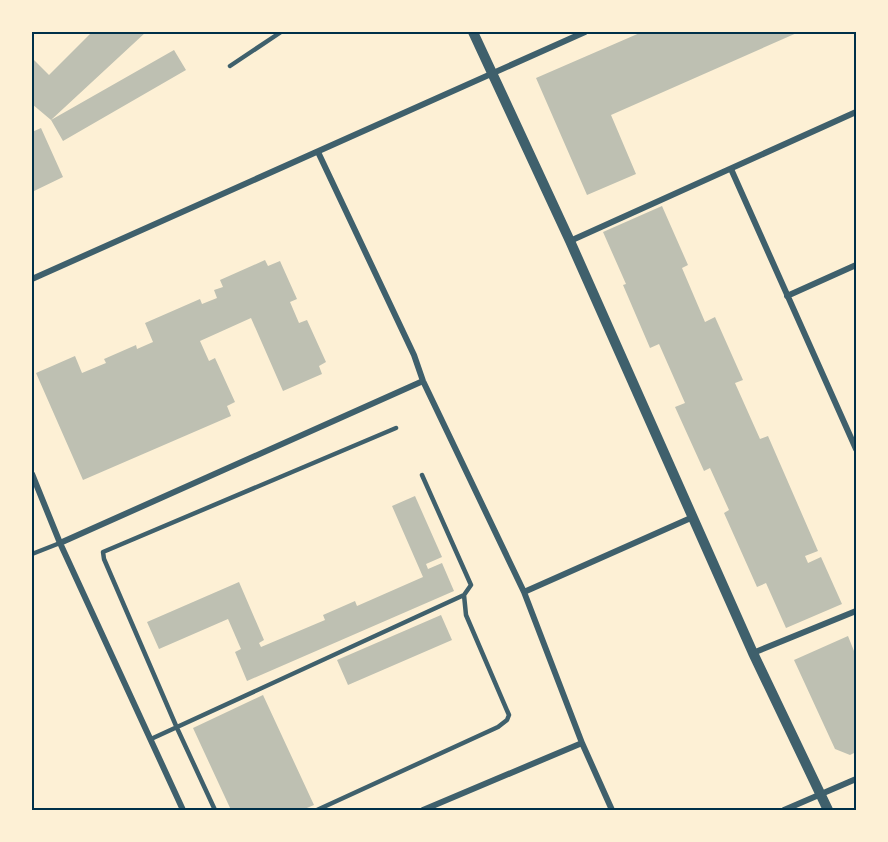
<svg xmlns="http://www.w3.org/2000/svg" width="888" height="842" font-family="'Source Serif 4',serif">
	<rect width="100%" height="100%" fill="#fdf0d5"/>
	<!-- building -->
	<path fill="#bec0b2" d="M92,32h54l-95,88 123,-70 12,20 -123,71 -12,-21 -19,-16v-46l17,17z
		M642,32h157l-188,83 25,59 -49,21 -51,-117z
		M41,128l22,49 -31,15v-60z
		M662,206l26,59 -6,3 23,54 10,-5 28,63 -8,3 25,56 8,-3 50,115 -13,5 3,7 13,-6 21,47 -56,24 -20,-45 -9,4 -33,-74 5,-3 -19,-42 -6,3 -29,-64 10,-4 -26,-59 -9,4 -27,-63 3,-1 -23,-52z
		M265,260l3,6 12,-5 17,38 -7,3 9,21 8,-3 19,42 -7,4 3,8 -39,17 -32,-73 -51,23 9,20 6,-3 20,44 -8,4 4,10 -148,64 -47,-107 39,-17 7,17 24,-10 -2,-4 32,-14 1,4 16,-7 -8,-19 55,-24 2,5 15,-6 -3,-8 9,-3 -3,-7z
		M415,496l27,61 -16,7 2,5 14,-6 12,28 -207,90 -12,-29 6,-3 -13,-30 -69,30 -12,-27 92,-40 25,58 -5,3 2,4 64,-27 -2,-5 32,-14 2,5 66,-29 -31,-71z
		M441,615l11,25 -104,45 -11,-25z
		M848,636l8,20v96l-6,3 -15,-6 -41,-89z
		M263,695l51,110 -12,5h-71l-38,-82z"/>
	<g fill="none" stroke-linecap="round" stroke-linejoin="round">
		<!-- service -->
		<path stroke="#3f606c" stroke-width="4.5" d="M230,66l51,-34
			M32,554l28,-11
			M151,739l313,-144
			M215,810l-38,-82 -73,-169 -1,-7 293,-124
			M317,810l181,-83 9,-7 2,-5 -43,-100 -2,-20 7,-10 -49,-110"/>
		<!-- minor -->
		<path stroke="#3f606c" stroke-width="6" d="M318,152l96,203 9,26 101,211 58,151 30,67
			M731,169l125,280
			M570,241l286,-129
			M32,279l553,-247
			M787,296l69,-31
			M32,474l28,69 123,267
			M60,543l363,-162
			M524,592l169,-75
			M753,653l103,-42
			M423,810l159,-67
			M784,810l72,-31"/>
		<!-- tertiary -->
		<path stroke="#3f606c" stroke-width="10" d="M473,32l97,209 183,412 75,157"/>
	</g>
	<!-- border -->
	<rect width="888" height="842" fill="none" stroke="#fdf0d5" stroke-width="66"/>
	<rect x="33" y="33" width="822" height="776" fill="none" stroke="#003049" stroke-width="2"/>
</svg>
